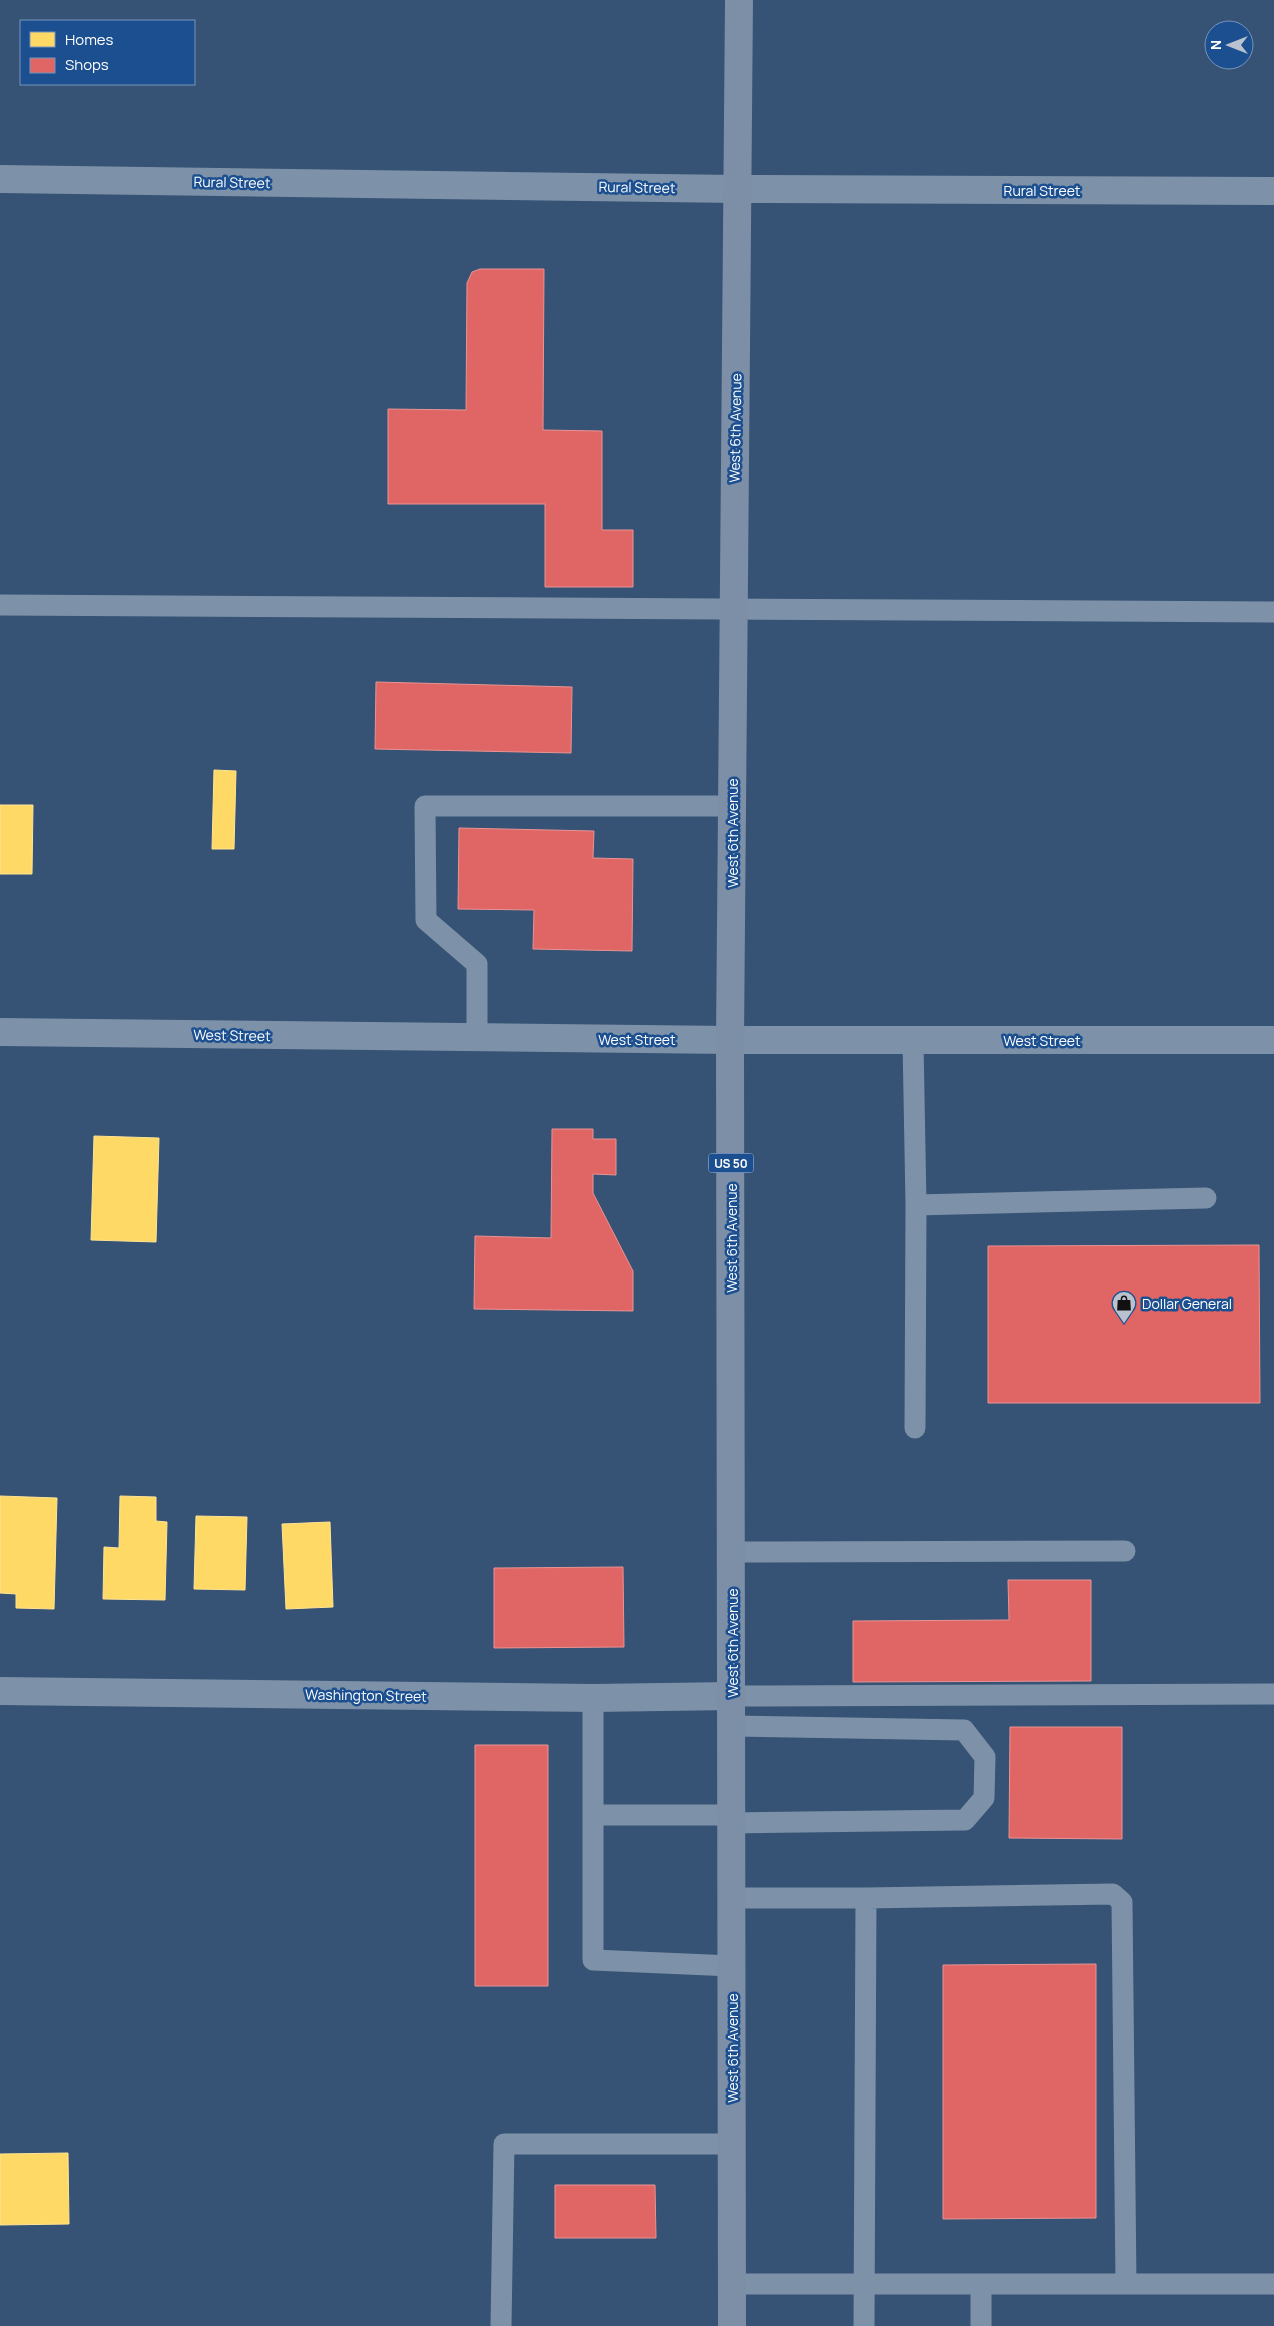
<svg xmlns="http://www.w3.org/2000/svg" width="1274" height="2326" font-family="Manrope,sans-serif">
	<rect width="100%" height="100%" fill="#365274"/>
	<!-- homes -->
	<path fill="#ffd966" stroke="#ffe494" d="M214,770l22,1 -2,78h-22z
		M0,805h33l-1,69h-32z
		M94,1136l65,2 -3,104 -65,-2z
		M0,1496l57,2 -3,111 -38,-1v-14l-16,-1z
		M120,1496l36,1v24l11,1 -2,78 -62,-1 1,-52 15,1z
		M196,1516l51,1 -2,73 -51,-1z
		M330,1522l3,85 -47,2 -4,-85z
		M68,2153l1,71 -69,1v-71z"/>
	<!-- shops -->
	<path fill="#e06666" stroke="#e99494" d="M480,269h64l-1,161 59,1v99h31v57h-88v-83h-157v-95l78,1 1,-127 5,-11z
		M376,682l196,5 -1,66 -196,-4z
		M459,828l135,3 -1,27 40,1 -1,92 -99,-2 1,-39 -76,-1z
		M552,1129h41v10h23v36l-23,-1v19l40,78v40l-159,-2 1,-73 76,2z
		M1259,1245l1,158h-272v-157z
		M623,1567l1,80 -130,1v-80z
		M1008,1580h83v101l-238,1v-61l156,-1z
		M1010,1727h112v112l-113,-1z
		M475,1745h73v241h-73z
		M1096,1964v254l-153,1v-254z
		M555,2185h100l1,53h-101z"/>
	<g fill="none" stroke-linecap="round" stroke-linejoin="round">
		<!-- service -->
		<path stroke="#7d92a8" stroke-width="21" d="M0,605l1274,7
			M477,1038v-74l-51,-44 -1,-114h307
			M913,1041l3,164 290,-7
			M915,1428l1,-223
			M731,1552l394,-1
			M732,1696l542,-2
			M593,1698v262l139,6
			M732,1726l232,4 21,27 -1,41 -19,22 -233,3
			M593,1815h139
			M732,1898h134l-2,428
			M866,1898l247,-4 9,8 4,382
			M732,2284h542
			M501,2326l3,-182h228
			M981,2326v-42"/>
		<!-- minor -->
		<path stroke="#7d92a8" stroke-width="28" d="M0,1032l730,8h544
			M0,1691l593,7 139,-2"/>
		<!-- tertiary -->
		<path stroke="#7d92a8" stroke-width="28" d="M0,179l737,10 537,2"/>
		<!-- primary -->
		<path stroke="#7d8ea7" stroke-width="28" d="M732,2326l-2,-1286 9,-1040"/>
	</g>
	<!-- icons -->
	<defs>
		<g id="shop-pin" transform="scale(1.25)"><path d="M0 17L-7.5 6A9.5 9.5 0 1 1 7.5 6Z" fill="#b9c2ce" stroke="#1b4f8f"/><path d="M-5-2.5h2.3a2.7 3.5 0 0 1 5.4 0H5L5.5 6h-11ZM-1.5-2.5h3a1.5 2.3 0 0 0-3 0Z" fill="#111"/></g>
	</defs>
	<g fill-rule="evenodd">
		<use href="#shop-pin" x="1124" y="1303"/>
	</g>
	<g text-anchor="middle" dominant-baseline="central" stroke-width="5" stroke-linejoin="round" paint-order="stroke">
		<!-- shield labels -->
		<rect fill="#1b4f8f" stroke="#bbcadd" stroke-width="1" x="708.5" y="1153.5" width="45" height="19" rx="4"/>
		<g font-size="12" font-weight="bold" fill="#fff">
			<text x="731" y="1163">US 50</text>
		</g>
		<!-- street labels -->
		<g font-size="14" fill="#fff" stroke="#1b4f8f">
			<text transform="translate(232 182) rotate(1)">Rural Street</text>
			<text transform="translate(637 187) rotate(1)">Rural Street</text>
			<text x="1042" y="190">Rural Street</text>
			<text transform="translate(735 428) rotate(-89)">West 6th Avenue</text>
			<text transform="translate(732 833) rotate(-90)">West 6th Avenue</text>
			<text transform="translate(232 1035) rotate(1)">West Street</text>
			<text x="637" y="1039">West Street</text>
			<text x="1042" y="1040">West Street</text>
			<text transform="translate(731 1238) rotate(-90)">West 6th Avenue</text>
			<text transform="translate(732 1643) rotate(-90)">West 6th Avenue</text>
			<text transform="translate(366 1695) rotate(1)">Washington Street</text>
			<text transform="translate(732 2048) rotate(-90)">West 6th Avenue</text>
		</g>
		<!-- poi labels -->
		<g font-size="14" fill="#fff" stroke="#1b4f8f" text-anchor="start">
			<text x="1142" y="1303">Dollar General</text>
		</g>
	</g>
	<!-- legend -->
	<rect x="20" y="20" width="175" height="65" fill="#1b4f8f" stroke="#7695bc"/>
	<rect x="30" y="32" width="25" height="15" fill="#ffd966" stroke="#7695bc"/>
	<text x="65" y="45" font-size="15" fill="#ffffff">Homes</text>
	<rect x="30" y="58" width="25" height="15" fill="#e06666" stroke="#7695bc"/>
	<text x="65" y="70" font-size="15" fill="#ffffff">Shops</text>
	<!-- north arrow -->
	<g transform="translate(1229 45) rotate(270)"><circle r="24" fill="#1b4f8f" stroke="#7695bc"/>
	<path d="M0-4L9 19L0 12L-9 19Z" fill="#b9c2ce"/>
	<text y="-8" font-size="14" font-weight="bold" text-anchor="middle" fill="#ffffff">N</text>
	</g>
</svg>
